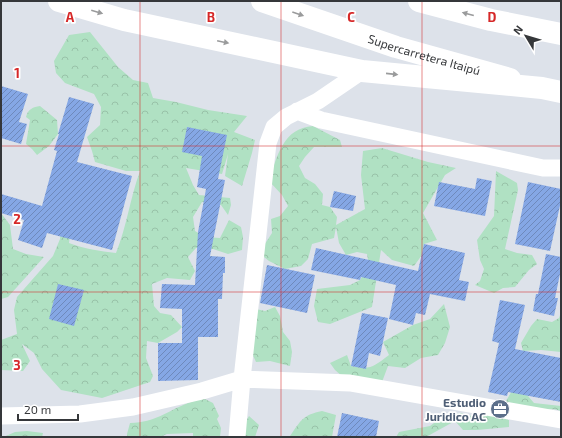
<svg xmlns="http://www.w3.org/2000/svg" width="562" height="438" font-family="'Exo 2',sans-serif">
	<defs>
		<pattern id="forest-crowns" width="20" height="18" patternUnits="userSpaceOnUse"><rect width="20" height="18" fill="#b0e1c3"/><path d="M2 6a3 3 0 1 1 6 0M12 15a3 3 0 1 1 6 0" fill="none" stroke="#98c2a8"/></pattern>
		<pattern id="building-hatch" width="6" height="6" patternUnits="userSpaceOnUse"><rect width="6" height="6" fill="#85a7e5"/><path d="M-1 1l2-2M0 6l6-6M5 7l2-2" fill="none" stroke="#6e89bb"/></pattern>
	</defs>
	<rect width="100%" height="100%" fill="#dde2ea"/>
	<!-- forest -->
	<path fill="url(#forest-crowns)" d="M90,32l28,35 15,13 15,3 5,15 23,4 32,8 39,6 -13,16 21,8 -3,13 -10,33 -17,-10 3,-22 -6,20 -36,-6 7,17 6,10 31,3 1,7 -3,10 -7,-10 -19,-3 -9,15 2,14 10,6 15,1 9,-18 12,7 2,10 -1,13 -14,4 -15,-5 -17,-1 -8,9 7,14 -5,9 -23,-2 -15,6 2,22 6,7 11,2 11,12 -5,5 -19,11 -11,-2 -1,17 7,18 -3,6 -48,16 -41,-8 -19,-21 -8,-16 -12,-9 8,17 -7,10 -22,-1v-30l16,-6 -3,-24 3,-13 36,-41 7,-17 1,-13 10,2 -2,15c15,6 31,8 47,10 11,-27 14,-55 24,-82h-14l-31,-9 -3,-11 -5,-14 13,-12 1,-18 -7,-13 -29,-11 -9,-10 -2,-12 15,-26z
		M40,106l17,14 1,14 -9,12 -12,9 -5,-6 -6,-5 4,-24 -4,-3c2,-8 7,-10 14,-11z
		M313,126l27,14 2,7h-28l-9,10 -6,9 6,12 10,6 8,10 -1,11 8,2 7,10 -1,8 29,-16 -4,-34 2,-24 19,-3 46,14 28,6 -11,7 -22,38 14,27 -13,4 -2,11 -8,11 -22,-6 -11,-10 -9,57 -42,17 -12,-2 -4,-16 3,-17 33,-4 10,-5 9,-15 -2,-11 -10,-2 -11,3 -7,-12 -3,-16 -2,11 -22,6 -4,15 -7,7 -16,3 -16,-8 -10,-8 13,-20 -1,-14 9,-3 8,-10 -6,-11 -13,-14c8,-25 14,-53 44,-55z
		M496,171l21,12 1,7 -13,59 12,4 15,2 5,9 -8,6 -14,17 -12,1 -9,5 -19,-8 5,-4 4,-12 -4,-9 -3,-20 17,-24z
		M1,213l9,12 3,24 13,5 18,3 -36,40 -7,2z
		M444,304l6,23 -5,16 -7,12 -17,3 -16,10 -17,-2 -6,16 -32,1 -15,-13 -5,-7 17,-8 4,11c20,4 22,1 38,-11l-6,-13 30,-17 17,-6z
		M275,307l5,9 3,16 7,9 2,11 -2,14 -20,-5 -14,1 -5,-11 5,-42 9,2z
		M561,312v40l-20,-2 -18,1 -2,-8 10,-17 6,-7 15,3 7,-4z
		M536,385l-8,11 6,7 27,3v5c-9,-4 -17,0 -26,-1 -11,0 -20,-4 -29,-9l7,-12z
		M203,398l10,5 6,13 -2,3 4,9 -1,9h-27v-4l-26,1 -7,3h-33v-3l3,-11c27,-1 35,-11 58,-20 4,-2 10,-3 15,-5z
		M322,411l14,4 -4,22h-47l5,-1c11,-16 13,-21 32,-25z
		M461,413l7,3 22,-2 19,6v7l-32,3h-14l-8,-9 -29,16h-30l3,-5 31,-6 12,-9z
		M249,416l10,9 -4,12h-16l3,-9z
		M27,431l16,2 -1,4h-36v-1l9,-4z"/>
	<!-- building -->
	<path fill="url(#building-hatch)" d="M1,86l27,8 -9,28 8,2 -6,20 -20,-6z
		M69,97l25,7 -17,58 55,14 -20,74 -65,-17 -5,15 -24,-8 6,-20 -23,-7v-19l41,12 15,-55 -3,-1 5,-16h-1z
		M187,127l40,8 -9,44 7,1 -15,76 15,1v16h-2l-1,26h-4v38h-20v43l-40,1v-38h24v-34l-22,-1 2,-24 33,1 3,-53 8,-43 -9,-2 5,-31 -20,-4z
		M477,178l15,3 -7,35 -51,-10 5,-24 36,7z
		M528,182l33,7v12l-11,50 -35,-7z
		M334,191l22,5 -3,15 -23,-4z
		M424,244l41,9 -6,27 10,2 -4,19 -35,-7 -5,21 -9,-2 -3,12 -24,-6 7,-34 -35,-8 -1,3 -49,-10 5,-22 102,23z
		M546,254l15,3v12l-6,29h3l-4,18 -21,-5 3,-17h2z
		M267,265l48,10 -8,38 -47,-10z
		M58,284l26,6 -10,36 -25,-7z
		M500,300l25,5 -10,44 46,9v44l-53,-10 -1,4 -19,-4 11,-49 -7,-2z
		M362,313l26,5 -8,38 -11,-3 -3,16 -15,-3z
		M342,413l37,8 -3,16h-39z"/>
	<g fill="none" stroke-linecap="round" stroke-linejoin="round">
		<!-- street -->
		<path stroke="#fff" stroke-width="17" d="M297,111l24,9 222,48h18
			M1,416l79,-2 53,-7 69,-16 40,-12 108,4 211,37
			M237,437l5,-58 26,-236 6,-16 12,-10 32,-16 44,-30"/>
		<!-- secondary -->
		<path stroke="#fff" stroke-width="22" id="s1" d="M262,1l134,46 114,32"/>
		<!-- highway -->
		<path stroke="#fff" stroke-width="22" d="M59,1l65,19 238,51 180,17 19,4
			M419,1l72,19 70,14"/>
	</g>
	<!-- one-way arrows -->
	<defs><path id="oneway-solid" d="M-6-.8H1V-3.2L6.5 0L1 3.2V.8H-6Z"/></defs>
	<g fill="#9a9b9c">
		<use href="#oneway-solid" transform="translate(97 12) rotate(16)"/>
		<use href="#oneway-solid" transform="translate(298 14) rotate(19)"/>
		<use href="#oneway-solid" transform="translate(468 14) rotate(-165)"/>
		<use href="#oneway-solid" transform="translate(223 42) rotate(12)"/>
		<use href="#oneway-solid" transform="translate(392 74) rotate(6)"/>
	</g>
	<!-- grid -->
	<path fill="none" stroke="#d62828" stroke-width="1" stroke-opacity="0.55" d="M140,1v436M281,1v436M422,1v436M1,146h560M1,292h560"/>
	<!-- icons -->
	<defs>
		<g id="office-disc" transform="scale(1)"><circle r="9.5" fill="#5c6f8a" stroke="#fff"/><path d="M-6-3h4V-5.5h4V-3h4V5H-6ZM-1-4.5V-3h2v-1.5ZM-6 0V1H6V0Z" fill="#fff"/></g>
	</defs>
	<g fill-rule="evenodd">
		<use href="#office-disc" x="500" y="409"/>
	</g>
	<g text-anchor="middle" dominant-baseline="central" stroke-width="3.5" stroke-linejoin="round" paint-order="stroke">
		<!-- street labels -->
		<g font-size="12" fill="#35373a" stroke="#fff">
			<text stroke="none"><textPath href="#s1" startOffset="171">Supercarretera Itaipú</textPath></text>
		</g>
		<!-- service labels -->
		<g font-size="12" font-weight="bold" fill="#4e5e75" stroke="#fff" text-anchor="end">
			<text x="486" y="402">Estudio<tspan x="486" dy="14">Juridico AC</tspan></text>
		</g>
	</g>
	<g font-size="13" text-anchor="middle" font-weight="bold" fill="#d62828" stroke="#fff" stroke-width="3.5" stroke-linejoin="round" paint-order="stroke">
		<text x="70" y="22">A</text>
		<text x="211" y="22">B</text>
		<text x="351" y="22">C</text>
		<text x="492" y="22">D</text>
		<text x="17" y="78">1</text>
		<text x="17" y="224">2</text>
		<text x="17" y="370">3</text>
	</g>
	<!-- border -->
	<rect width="562" height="438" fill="none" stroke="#35373a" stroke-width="4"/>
	<!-- north arrow -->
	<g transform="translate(526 36) rotate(308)" stroke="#ffffff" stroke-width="3" paint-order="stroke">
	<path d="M0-3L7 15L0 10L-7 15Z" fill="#35373a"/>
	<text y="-6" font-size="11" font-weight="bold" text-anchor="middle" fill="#35373a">N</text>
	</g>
	<!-- scale -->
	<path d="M18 414v6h60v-6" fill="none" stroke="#35373a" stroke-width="2"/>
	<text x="24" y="414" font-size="12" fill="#35373a" stroke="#ffffff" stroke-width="3" paint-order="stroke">20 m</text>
</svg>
